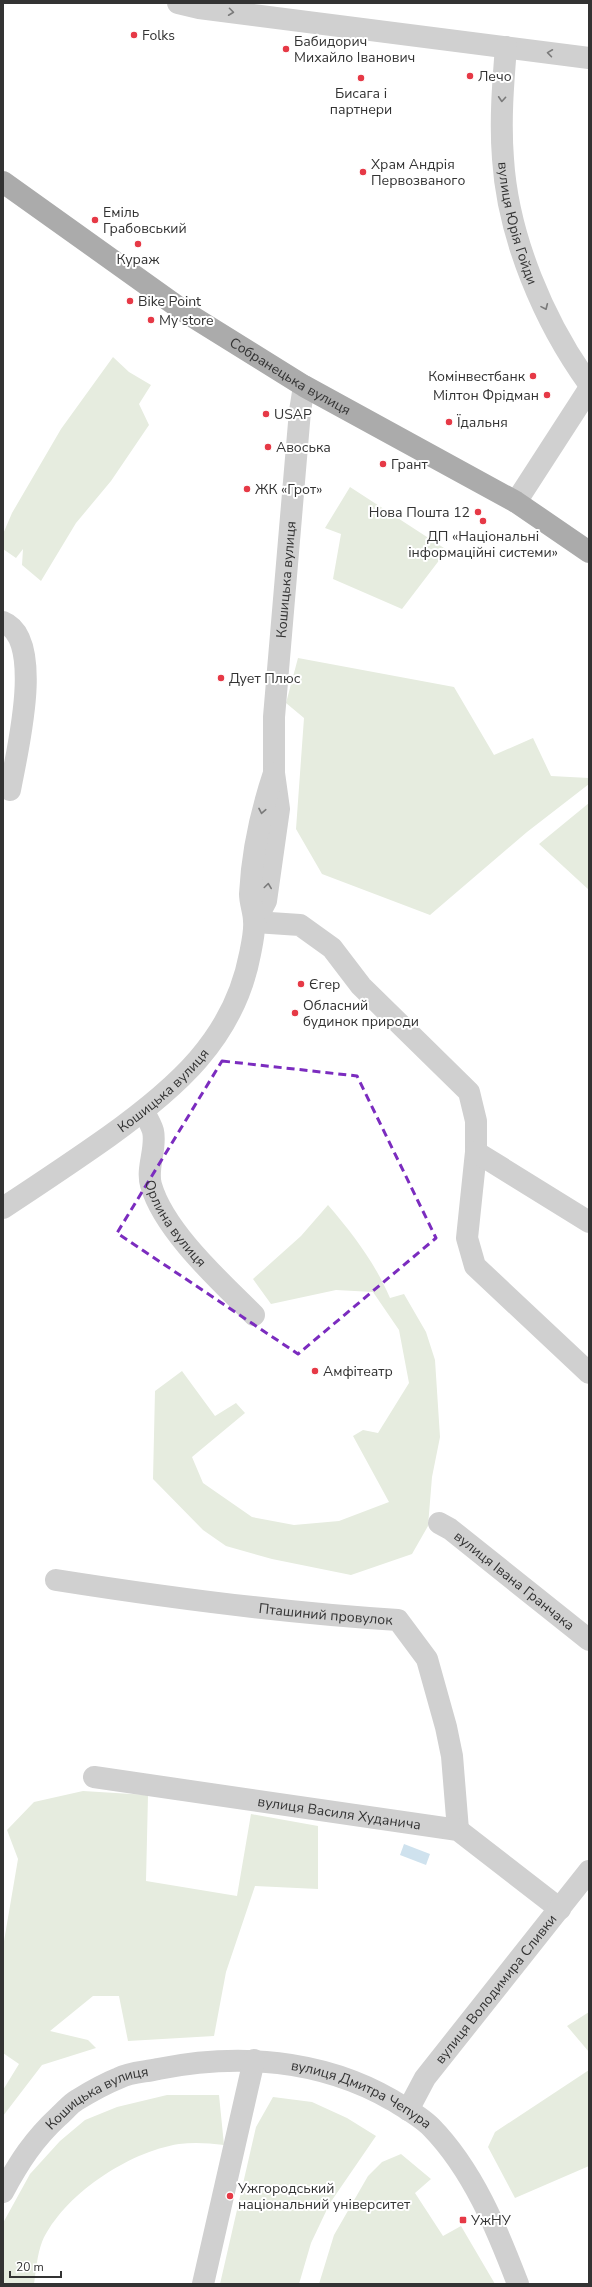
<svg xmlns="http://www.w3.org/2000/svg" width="592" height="2287" font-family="'Nunito Sans',sans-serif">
	<rect width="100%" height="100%" fill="#fff"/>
	<!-- green -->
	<path fill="#e6ecdf" d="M113,357l16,15 22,13 -12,19 10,21 -38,56 -35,42 -35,58 -19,-16 1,-16 -7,9 -13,-9v-15l9,-21 49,-84z
		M350,487l97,63 -45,59 -69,-30 8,-45 -16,-6z
		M298,658l156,29 40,68 39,-17 18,38 38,2v6l-62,48 -97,83 -108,-41 -26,-45 8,-111 -18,-15z
		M589,803v87l-50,-46z
		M328,1205c25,29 47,58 62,93l14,-4 22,38 9,28 5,77 -8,40 -4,49 -16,28 -61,21 -79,-16 -46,-13 -23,-16 -50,-51 2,-88 27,-20 33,45 21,-13 9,10 -53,44 11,26 49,34 42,8 45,-4 50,-19 -36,-66 10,-6 15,3 31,-50 -10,-53 -26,-38 -37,-2 -65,14 -18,-25 48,-43z
		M83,1791l65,4 -2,86 91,15 14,-82 67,12v63l-63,-3 -29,86 -12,64 -86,5 -9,-45h-26l-43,35 38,9 8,8 -54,17 -39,51v-26l16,-26 -16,-11v-106l15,-88 -11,-29 27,-28z
		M589,2012v40l-22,-26z
		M589,2070v96l-74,32 -27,-51 7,-15z
		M167,2095h52l5,50c-16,-2 -30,-3 -45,-1 -51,8 -116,51 -137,98 -5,13 -6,29 -8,42h-31v-61l27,-49 30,-33 25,-21 32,-13z
		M273,2097l39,5 35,16 29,18 -46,67 -19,40 -12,41h-79l36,-157z
		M401,2154l30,25 -16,14 28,43 18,-10 34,58h-176l15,-49 34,-59 14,-14z"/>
	<!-- water -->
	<path fill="#cfe2ee" d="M404,1844l26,10 -4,11 -26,-10z"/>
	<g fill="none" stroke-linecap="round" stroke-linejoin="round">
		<!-- minor -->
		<g stroke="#d0d0d0" stroke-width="22">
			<path d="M178,3l21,5 390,50"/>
			<path id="s1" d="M506,47c-3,37 -6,74 -3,112 5,78 41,163 86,225"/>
			<path d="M516,502l73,-113"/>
			<path d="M3,622c43,17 13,133 7,168"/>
			<path d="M255,922l45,3 32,23 29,38 108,106 7,29v31l-9,86 8,28 114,107"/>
			<path id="s2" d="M255,922l11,-21 13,-92 -5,-36v-56l26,-306 4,-25"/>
			<path id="s3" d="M144,1111c2,6 7,13 9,20 4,17 -7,37 -2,54 13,46 70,97 103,130"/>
			<path d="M476,1152l113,70"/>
			<path id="s4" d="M3,1208c35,-23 71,-47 105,-71 67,-48 126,-98 142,-183 2,-10 5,-23 4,-33 0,-9 -4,-18 -4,-27 2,-40 11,-82 24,-121"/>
			<path id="s5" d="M439,1523l11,6 139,111"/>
			<path id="s6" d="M56,1580c114,18 227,33 342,40l29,39 19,68 6,29 6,74"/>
			<path id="s7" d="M94,1777l364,53 102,79"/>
			<path id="s8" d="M408,2110l17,-32 164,-207"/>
			<path id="s9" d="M3,2192c16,-30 31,-53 56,-76 6,-5 11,-12 18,-16 13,-8 27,-16 42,-22 11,-6 27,-6 39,-9 80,-16 163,-10 234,31 13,8 28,16 39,27 42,43 66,102 87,157"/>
			<path d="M203,2284l51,-224"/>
		</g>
		<!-- major -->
		<path stroke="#ababab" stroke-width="22" id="s10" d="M3,182l182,130 119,74 212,116 73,50"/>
	</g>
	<!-- one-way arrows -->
	<defs><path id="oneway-chevron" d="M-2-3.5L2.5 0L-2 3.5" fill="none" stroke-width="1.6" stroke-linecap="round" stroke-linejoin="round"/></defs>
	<g stroke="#7a7a7a">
		<use href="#oneway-chevron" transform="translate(231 12) rotate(7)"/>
		<use href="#oneway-chevron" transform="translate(550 53) rotate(-172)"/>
		<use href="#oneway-chevron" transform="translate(502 99) rotate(94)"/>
		<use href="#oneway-chevron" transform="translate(545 307) rotate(66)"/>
		<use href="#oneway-chevron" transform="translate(262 811) rotate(101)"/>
		<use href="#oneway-chevron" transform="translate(268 886) rotate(-82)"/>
	</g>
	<!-- marked area -->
	<path fill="none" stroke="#7b2cbf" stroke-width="3" stroke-dasharray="8 5" stroke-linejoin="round" d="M222,1061l135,15 79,162 -138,116 -181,-121z"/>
	<!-- markers -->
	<g fill="#e63946" stroke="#fff" stroke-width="1.5">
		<circle cx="134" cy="35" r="4"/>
		<circle cx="286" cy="49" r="4"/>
		<circle cx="470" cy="76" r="4"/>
		<circle cx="361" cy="78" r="4"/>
		<circle cx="363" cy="172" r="4"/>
		<circle cx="95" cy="220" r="4"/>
		<circle cx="138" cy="244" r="4"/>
		<circle cx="130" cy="301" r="4"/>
		<circle cx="151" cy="320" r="4"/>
		<circle cx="533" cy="376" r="4"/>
		<circle cx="547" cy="395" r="4"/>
		<circle cx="266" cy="414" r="4"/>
		<circle cx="449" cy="422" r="4"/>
		<circle cx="268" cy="447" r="4"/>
		<circle cx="383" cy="464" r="4"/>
		<circle cx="247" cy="489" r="4"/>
		<circle cx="478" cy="512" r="4"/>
		<circle cx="483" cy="521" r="4"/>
		<circle cx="221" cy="678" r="4"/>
		<circle cx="301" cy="984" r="4"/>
		<circle cx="295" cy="1013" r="4"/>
		<circle cx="315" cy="1371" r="4"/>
		<circle cx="230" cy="2196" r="4"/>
		<rect x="459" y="2216" width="8" height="8" rx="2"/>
	</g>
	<g text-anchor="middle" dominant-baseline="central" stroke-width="4" stroke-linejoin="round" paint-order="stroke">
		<!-- poi labels -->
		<g font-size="14" fill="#333" stroke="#fff" text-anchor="start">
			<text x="142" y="35">Folks</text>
			<text x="294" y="41">Бабидорич<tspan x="294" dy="16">Михайло Іванович</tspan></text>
			<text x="478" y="76">Лечо</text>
			<text x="361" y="93" text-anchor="middle">Бисага і<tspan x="361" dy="16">партнери</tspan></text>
			<text x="371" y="164">Храм Андрія<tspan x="371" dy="16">Первозваного</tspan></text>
			<text x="103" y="212">Еміль<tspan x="103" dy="16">Грабовський</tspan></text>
			<text x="138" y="259" text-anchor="middle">Кураж</text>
			<text x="138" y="301">Bike Point</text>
			<text x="159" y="320">My store</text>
			<text x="525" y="376" text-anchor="end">Комінвестбанк</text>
			<text x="539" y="395" text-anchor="end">Мілтон Фрідман</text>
			<text x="274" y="414">USAP</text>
			<text x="457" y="422">Їдальня</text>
			<text x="276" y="447">Авоська</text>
			<text x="391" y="464">Грант</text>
			<text x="255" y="489">ЖК «Грот»</text>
			<text x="470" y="512" text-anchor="end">Нова Пошта 12</text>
			<text x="483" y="536" text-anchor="middle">ДП «Національні<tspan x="483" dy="16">інформаційні системи»</tspan></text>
			<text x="229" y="678">Дует Плюс</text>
			<text x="309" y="984">Єгер</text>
			<text x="303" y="1005">Обласний<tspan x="303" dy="16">будинок природи</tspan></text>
			<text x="323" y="1371">Амфітеатр</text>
			<text x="238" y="2188">Ужгородський<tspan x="238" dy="16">національний університет</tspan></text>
			<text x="471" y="2220">УжНУ</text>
		</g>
		<!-- street labels -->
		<g font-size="14" fill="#333" stroke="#fff">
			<text stroke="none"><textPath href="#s1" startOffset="178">вулиця Юрія Гойди</textPath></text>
			<text stroke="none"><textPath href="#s10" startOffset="347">Собранецька вулиця</textPath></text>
			<text stroke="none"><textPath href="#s2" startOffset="347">Кошицька вулиця</textPath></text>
			<text stroke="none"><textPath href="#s4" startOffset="199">Кошицька вулиця</textPath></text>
			<text stroke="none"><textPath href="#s3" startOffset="122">Орлина вулиця</textPath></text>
			<text stroke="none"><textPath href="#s5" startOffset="95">вулиця Івана Гранчака</textPath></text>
			<text stroke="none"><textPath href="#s6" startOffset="272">Пташиний провулок</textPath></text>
			<text stroke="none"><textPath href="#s7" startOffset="248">вулиця Василя Худанича</textPath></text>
			<text stroke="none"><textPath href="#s8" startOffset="150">вулиця Володимира Сливки</textPath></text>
			<text stroke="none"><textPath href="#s9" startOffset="417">вулиця Дмитра Чепура</textPath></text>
			<text stroke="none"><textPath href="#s9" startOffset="138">Кошицька вулиця</textPath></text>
		</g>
	</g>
	<!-- border -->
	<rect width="592" height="2287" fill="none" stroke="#333333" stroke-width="8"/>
	<!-- scale -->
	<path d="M10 2271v6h51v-6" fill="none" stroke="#333333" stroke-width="2"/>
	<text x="16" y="2271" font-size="12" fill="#333333" stroke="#ffffff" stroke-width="3" paint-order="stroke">20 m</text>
</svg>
